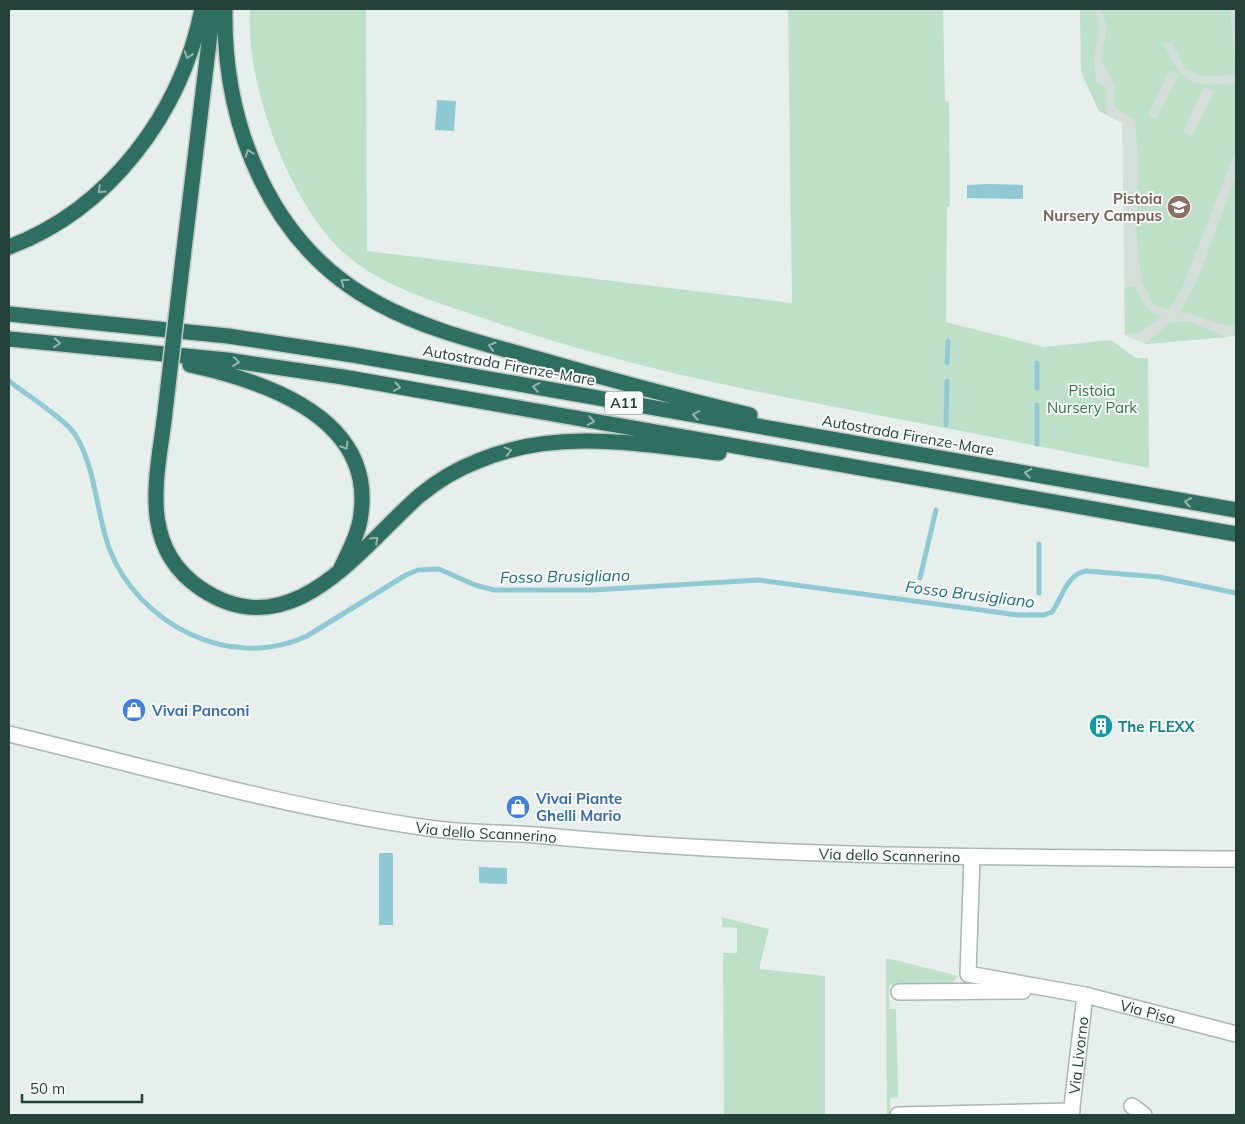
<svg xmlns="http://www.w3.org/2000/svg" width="1245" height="1124" font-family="Mulish,sans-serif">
	<rect width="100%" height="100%" fill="#e6efeb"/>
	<!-- built -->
	<path fill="#d4dfda" d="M1080,9h156v327l-91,8 -20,-9 -3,-212 -23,-12 -17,-36z"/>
	<!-- green -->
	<path fill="#bfe0c8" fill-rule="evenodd" d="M250,9h116l1,242 425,52 -4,-294h155l2,92 4,1 1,104 -3,1 -1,115 98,25 67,-7 25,18h12l1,110c-85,-17 -171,-34 -256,-50 -139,-26 -277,-53 -410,-100 -44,-15 -96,-30 -132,-59 -60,-48 -106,-174 -101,-250z
		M1080,9h15l5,17 -6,31 2,25 10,6 1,27 -8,-4 -18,-40z
		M1101,9h129l6,65 -31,3 -19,-8 -14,-26h-9c23,43 25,43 73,41v66l-55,141 -12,19 -16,-5 -12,-26 -5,-52 3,-60 -4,-46 -21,-15 1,-19 -14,-28 6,-32zM1170,70l8,5 -22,44 -8,-4zM1204,87l10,5 -22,44 -9,-4z
		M1236,175v151c-19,0 -37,-12 -56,-13l19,-37z
		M1135,286c7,17 11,23 27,31l-23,15 -14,3 -1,-47z
		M1171,322h19l37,15 -82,7z
		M722,917l47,12 -10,40 66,7v139h-101l-1,-162h14v-25l-15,-1z
		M886,958l72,18 -6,7 -63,2v24h7l2,89h-8v17h-3z"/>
	<!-- water -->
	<path fill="#8ec9d4" d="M437,100l19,1 -2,30 -19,-1z
		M989,184l34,1v14l-56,-1v-13z
		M379,853h14v72h-14z
		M479,867l28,1v16l-28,-1z"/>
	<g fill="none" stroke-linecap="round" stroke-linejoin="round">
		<!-- stream -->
		<path stroke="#8ec9d4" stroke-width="5" d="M947,363l1,-22
			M1037,363v25
			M9,381c16,13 58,39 67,55 20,33 20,76 33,112 29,76 121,124 198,88l99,-61 12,-5 21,-1 36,16 19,5h99l166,-10 259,35h26l8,-3c10,-14 15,-38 34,-41l73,6 77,16
			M1037,405v39
			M946,425l1,-44
			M920,578l16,-68
			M1039,593v-49"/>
		<!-- minor casing -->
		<g stroke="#a8b8b2" stroke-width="18">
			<g id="minor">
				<path id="s1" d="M9,734c138,33 278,74 419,94 39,6 79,4 118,8 229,22 460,21 690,23"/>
				<path id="s2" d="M972,857l-4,117 117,21 151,39"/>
				<path d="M899,992l124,-1"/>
				<path d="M1132,1106l12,9"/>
				<path d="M898,1115l174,-4"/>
				<path id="s3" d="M1071,1115l14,-120"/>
			</g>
		</g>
		<!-- highway casing -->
		<g stroke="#c2cac8" stroke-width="18">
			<path id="highway" d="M225,9c-2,116 45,238 154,295 48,26 104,39 156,54 72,21 143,40 215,57
				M9,247c101,-38 172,-134 193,-238
				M183,258l30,-249
				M9,314l219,22 125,19 883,155
				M9,339l218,21 116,17 893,157
				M190,365c74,16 184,52 171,149 -2,19 -12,37 -20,54
				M164,421c-8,60 -24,126 36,167 91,62 159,-39 219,-92 18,-15 38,-27 59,-35 77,-33 162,-17 241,-8"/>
		</g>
		<!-- minor -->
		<use href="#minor" stroke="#fff" stroke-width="15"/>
		<!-- highway -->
		<use href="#highway" stroke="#2f6f62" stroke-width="15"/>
		<!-- highway-bridge casing -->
		<g stroke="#c2cac8" stroke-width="18" stroke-linecap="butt">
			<path id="highway-bridge" d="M164,421l19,-163"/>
		</g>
		<!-- highway-bridge -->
		<use href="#highway-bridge" stroke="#2f6f62" stroke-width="15"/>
	</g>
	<!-- one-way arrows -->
	<defs><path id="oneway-chevron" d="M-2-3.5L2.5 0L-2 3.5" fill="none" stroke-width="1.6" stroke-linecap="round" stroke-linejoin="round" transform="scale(1.25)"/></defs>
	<g stroke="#93b5ae">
		<use href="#oneway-chevron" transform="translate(188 55) rotate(110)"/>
		<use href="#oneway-chevron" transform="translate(249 153) rotate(-111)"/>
		<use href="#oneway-chevron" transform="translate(101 190) rotate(137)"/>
		<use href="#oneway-chevron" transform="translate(344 282) rotate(-143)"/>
		<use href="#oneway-chevron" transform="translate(57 343) rotate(5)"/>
		<use href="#oneway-chevron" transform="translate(492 346) rotate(-163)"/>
		<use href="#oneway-chevron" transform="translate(236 362) rotate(8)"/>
		<use href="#oneway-chevron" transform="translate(397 387) rotate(10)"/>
		<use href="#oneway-chevron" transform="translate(536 387) rotate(-170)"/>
		<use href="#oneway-chevron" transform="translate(696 415) rotate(-170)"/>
		<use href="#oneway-chevron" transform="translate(591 421) rotate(10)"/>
		<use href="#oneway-chevron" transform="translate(345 446) rotate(58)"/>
		<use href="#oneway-chevron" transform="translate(508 451) rotate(-15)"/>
		<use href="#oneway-chevron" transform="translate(1028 473) rotate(-170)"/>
		<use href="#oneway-chevron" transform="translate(1188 502) rotate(-170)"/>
		<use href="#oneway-chevron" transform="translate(375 540) rotate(-44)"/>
	</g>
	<!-- icons -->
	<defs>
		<g id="university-disc" transform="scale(1.25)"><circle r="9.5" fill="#8d6e63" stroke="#f7fbf9"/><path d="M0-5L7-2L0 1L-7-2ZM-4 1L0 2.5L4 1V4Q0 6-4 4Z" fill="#fff"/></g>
		<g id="shop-disc" transform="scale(1.25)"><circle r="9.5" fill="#3f7fe0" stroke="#f7fbf9"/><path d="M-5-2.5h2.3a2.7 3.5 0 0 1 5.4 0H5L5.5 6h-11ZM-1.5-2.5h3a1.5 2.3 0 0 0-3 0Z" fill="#fff"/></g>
		<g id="building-disc" transform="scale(1.25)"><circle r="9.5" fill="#0f9aa8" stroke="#f7fbf9"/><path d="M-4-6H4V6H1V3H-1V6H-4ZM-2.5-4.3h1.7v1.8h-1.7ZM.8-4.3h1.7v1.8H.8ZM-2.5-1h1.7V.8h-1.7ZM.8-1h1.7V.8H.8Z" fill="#fff"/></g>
	</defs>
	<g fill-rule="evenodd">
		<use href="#university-disc" x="1179" y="207"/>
		<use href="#shop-disc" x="134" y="710"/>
		<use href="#building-disc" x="1101" y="726"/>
		<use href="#shop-disc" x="518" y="807"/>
	</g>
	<g text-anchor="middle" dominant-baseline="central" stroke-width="4" stroke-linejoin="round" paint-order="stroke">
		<!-- shield labels -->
		<rect fill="#f7fbf9" stroke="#637a73" stroke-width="1" x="605" y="391.5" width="38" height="23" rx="4"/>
		<g font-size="14" font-weight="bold" fill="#24423a">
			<text x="624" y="403">A11</text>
		</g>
		<!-- education labels -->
		<g font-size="15" font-weight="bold" fill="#785e54" stroke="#f7fbf9" text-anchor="end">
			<text x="1162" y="198">Pistoia<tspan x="1162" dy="17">Nursery Campus</tspan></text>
		</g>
		<!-- street labels -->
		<g font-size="15" fill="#24423a" stroke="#f7fbf9">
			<text transform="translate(509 365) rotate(10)">Autostrada Firenze-Mare</text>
			<text transform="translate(908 435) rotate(10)">Autostrada Firenze-Mare</text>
			<text stroke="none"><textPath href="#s1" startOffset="488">Via dello Scannerino</textPath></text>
			<text stroke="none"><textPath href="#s1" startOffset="892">Via dello Scannerino</textPath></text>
			<text stroke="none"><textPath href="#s2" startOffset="301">Via Pisa</textPath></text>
			<text stroke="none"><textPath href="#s3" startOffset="60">Via Livorno</textPath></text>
		</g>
		<!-- park labels -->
		<g font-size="15" fill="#2d7a4b" stroke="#f7fbf9">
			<text x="1092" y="390">Pistoia<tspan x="1092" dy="17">Nursery Park</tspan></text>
		</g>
		<!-- shop labels -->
		<g font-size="15" font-weight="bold" fill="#366cbe" stroke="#f7fbf9" text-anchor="start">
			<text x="152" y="710">Vivai Panconi</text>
			<text x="536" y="798">Vivai Piante<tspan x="536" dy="17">Ghelli Mario</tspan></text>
		</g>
		<!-- culture labels -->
		<g font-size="15" font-weight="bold" fill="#0d838f" stroke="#f7fbf9" text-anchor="start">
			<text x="1118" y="726">The FLEXX</text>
		</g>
		<!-- water labels -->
		<g font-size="16" font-style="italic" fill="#1c6f80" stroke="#f7fbf9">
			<text transform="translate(565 576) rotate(-1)">Fosso Brusigliano</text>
			<text transform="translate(970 594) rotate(7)">Fosso Brusigliano</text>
		</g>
	</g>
	<!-- border -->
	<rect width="1245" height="1124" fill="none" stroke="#24423a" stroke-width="20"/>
	<!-- scale -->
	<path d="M22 1094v8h120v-8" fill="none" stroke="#24423a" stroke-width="2.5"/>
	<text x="30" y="1094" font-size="15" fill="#24423a" stroke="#f7fbf9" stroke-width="4" paint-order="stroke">50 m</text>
</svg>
